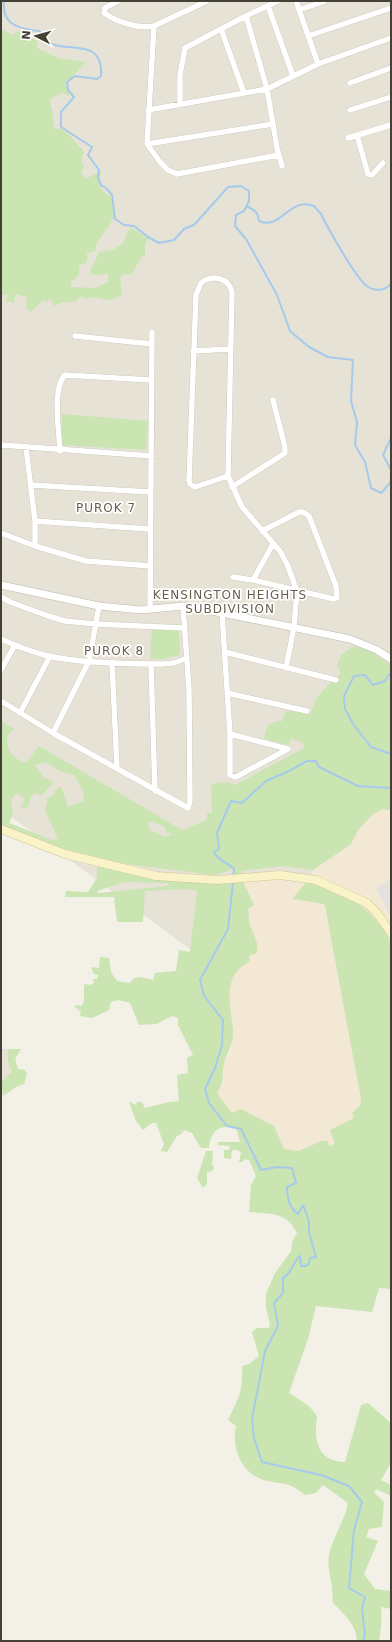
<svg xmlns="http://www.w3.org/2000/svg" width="392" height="1642" font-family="'DejaVu Sans',sans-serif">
	<rect width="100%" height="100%" fill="#f2f0e7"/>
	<!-- residential -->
	<path fill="#e6e2d5" d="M1,1h390v1081l-100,-58 -290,-215z
		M1,1049h7v13l4,10 -11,10z"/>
	<!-- commercial -->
	<path fill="#f3e8d3" d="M391,802v140l-8,-15 -22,-22 -28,-15 -40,9 26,4 6,2 36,194 -1,5 -8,9 3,5 -5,2 -15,24 -6,2 -8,-5 -22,10 -15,-2 -10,-23 -42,-13 -15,-20 6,-9 1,-20 7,-14 2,-18 -3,-16v-35l20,-26 7,-2 -3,-18 -5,-12 -1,-32 -7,-9 37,-5 29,4 6,-11 38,-26 8,-17 19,-21z"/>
	<!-- green -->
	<path fill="#cae5b2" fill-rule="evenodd" d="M1,29l12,6 6,-4 19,10 -1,7 21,10 28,4 -21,23 7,7 -3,4 -6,-3 -12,5 -2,4 3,6 2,21 6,-1 10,8 14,16 -3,7 3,8 -3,6 5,6 14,-8 1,5 -4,4 5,5 -1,3 5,6 7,4 1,20 -17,25 -2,8 -8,2v9l-8,4v9l-8,7v5l24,1 13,-6v-8l-15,1 -3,-4 9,-19 14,-2 10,-7 7,-16 19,12 -4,4v13h-3l-9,16 -4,3 -5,-1 -4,3 2,17c-18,13 -19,-1 -36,5l-6,-3 -4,5 -15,2 -7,3 -4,-8 -3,4 -4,-2 -12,12 -5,-4 1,-11 -12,-3 -1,9 -8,-2 2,-7 -7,1z
		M62,414l86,7 -2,29 -85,-5z
		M152,629h27l1,26 -16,4h-14z
		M354,646l15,4 22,15v145l-9,-1 -11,7 -12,13 -8,15 -38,26 -31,-4 -41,5c1,13 8,22 13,34l-6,4 1,14 8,20v10l-7,2 -1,7c-28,13 -18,46 -16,69 1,13 -6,21 -9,33 -3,12 2,16 -7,29l15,20 9,-4 33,17 10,23 15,2 22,-10h7l1,5 6,-2 -5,-14 24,-12 -2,-5 8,-8 1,-6 -36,-194 -6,-2 -27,-4 15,-18c38,13 64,24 84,61v347l-12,-1 -7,24 -56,-6 -8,33 -19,54 20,13 8,10c-3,23 -1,45 28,46l16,-57 7,-2 23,20v40l-10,17 10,5v11l-15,-7 -2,3 10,10 -2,25 -13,2 -3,8 12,4 -14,33 11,15 16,2v18l-10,-2c1,12 0,22 -2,34h-23c4,-13 -15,-30 -23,-38 -1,-7 0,-15 -2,-22 -1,-9 -4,-15 -2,-25 3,-18 16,-36 19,-53l-25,-18 -7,8 -11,2c-5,-4 -10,-8 -16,-10 -9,-3 -21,-2 -30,-7 -20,-9 -27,-32 -23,-52l-8,-6c11,-22 15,-29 14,-54l7,-2 10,-8 -7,-24 5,-4h12l1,-4 -4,-16v-14l9,-21 16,-22 1,-9 5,-9c-11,-22 -26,-19 -48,-21l2,-27 5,-9 -7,-16 -5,-1 -1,3h-4l2,-10 -4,-2h-5l-1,9 -7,-1v-8h5l1,-4 -12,-1v-3h22l-4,-14c-17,-4 -26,3 -27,20h-8l-9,-15 -8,-3 -3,4 -4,2 -10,16 -6,-1 3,-7 -8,-21h-4l-9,7 -7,-9 -7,-19 7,3 1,-3h5l3,6 24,-6 10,-1 -2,-26 11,-2 -1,-15 6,-3 -15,-30v-7l-6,-2 -15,8 -18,1 -9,-22 -12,-3 -7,2 -2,8 -17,8 -12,-2 1,-4 -6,-5v-2l7,1 2,-6v-16l6,1 4,-2 -1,-4h4l1,-4 -4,-1 -3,-7 8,1 1,-11 9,1 2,14 6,9 13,2 4,-5 7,-1 12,3 2,-7 21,-2 3,-21 11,2 7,-61 -9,-2 -43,2 -2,31h-26l-3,-25h-49l1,-6 22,1 9,-14v-12l69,11 67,4 1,-12 -20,6 -113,-14 -29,-8 -71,-28v-104l13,8 -7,6c0,15 4,23 19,28l13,-17 143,84 25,-10v-7h5l-1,-29 16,-2 8,3 69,-37 -1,-5 -12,-5 -2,7 -25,-6c3,-13 4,-17 18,-18l4,-9 5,-1 20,3c3,-19 17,-28 30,-41l-4,-8 4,-10zM46,762l16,10 12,3 9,16 1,10 -16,6 -6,-19 -4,-1 -4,7 -6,4 -3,12 13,29 -6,1 -43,-17 4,-9 -2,-14 6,-7 8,6 -4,8 6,1 5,-13 4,-2 5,3 13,-14 -11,-5 -8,-12zM149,821l15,5 2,6 6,2 -7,3 -15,-7 -2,-6zM124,882l44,1 1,3 -71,7 -1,-2z
		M8,1049h13l-6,10 3,10 7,1 2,4 -3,10 -8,3 -13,9 -2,-14 11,-10 -4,-10z
		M206,1151h7l-1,13 2,4 -2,3 -5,1v12l-4,4 -6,-10z"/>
	<!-- parking -->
	<path fill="#e4e2df" d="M391,878v39l-15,-29z"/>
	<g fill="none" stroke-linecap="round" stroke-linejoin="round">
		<!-- stream -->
		<path stroke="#a6caec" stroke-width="2" d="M4,1c-3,24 16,28 35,30 3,3 5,7 8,10 17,14 57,-6 54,35l-4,3 -22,-3 -8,6 1,8 6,7 -13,15v15l31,20 -4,8 11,15 -1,8 3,7 6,4 5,6 3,24 9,6 10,1 14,11 11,6 15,-3 10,-11 10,-4 34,-38 13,-1 8,5v10l-5,10 -8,4 -1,11 11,13 31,56 13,36 19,16 19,10 25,3 -2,41 6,21 -2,23 10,17 6,26 10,5 9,-10 1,-6
			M246,206c9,4 12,6 13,15 22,10 30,-25 55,-15l7,8c7,14 35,65 47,73 8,5 17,3 23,-3
			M391,438l-8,17 8,15
			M391,675l-2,-1 -4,7 -12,4 -8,-10 -11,1 -10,20 1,13 8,15 18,23 20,7
			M233,877l1,-8c-7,-8 -15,-7 -20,-17l5,-3 -2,-16 14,-32 11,2 24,-22 21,-9 20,-11h9l3,6 39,19 33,2
			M233,882l-5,47 -28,51 4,16 19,24 -1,25 -7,23 -10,21 4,14 18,23 14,3 20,41 16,-3 15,1 4,15 -9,4c0,10 2,21 11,27l5,-9 6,16v11l7,25 -6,1 -1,5 -3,3h-5l-1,-10c-8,6 -7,17 -17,22v15l-9,10 4,23 -13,25 -13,68 2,19 8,24 59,13 28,11 13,16 -8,28 -5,58 16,9 -3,12 3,26 -2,6"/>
		<!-- minor casing -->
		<g stroke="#bdb8aa" stroke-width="6">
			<path id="minor" d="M118,1l-13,7 -1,5c13,9 34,16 50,13
				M207,1l-53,25 -7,118 13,18 8,8 9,4 102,-19
				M278,1l-32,15 21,73 10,59 5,18
				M296,1l22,63
				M268,6l25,70
				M299,10l26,-9
				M308,36l83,-28
				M350,83l41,-15
				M244,93l-23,-64 25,-13
				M180,104v-29l5,-27 36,-19
				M148,110l119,-21 51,-25 73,-26
				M350,110l41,-13
				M357,135l11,39 4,1 11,-12
				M348,138l43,-13
				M147,144l126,-20
				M75,336l77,8
				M193,351l38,-2
				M1,445l151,11
				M26,448l9,73v25l51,15 65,5
				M60,451c-1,-19 -8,-63 5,-76l86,5
				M228,476l-33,11 -5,-3 -1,-3 7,-186 5,-12c12,-10 28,-4 31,9l-4,184 14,31 38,44 7,13 10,27 -3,36 -8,41
				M31,485l119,7
				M232,487l53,-34v-6l-12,-47
				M35,521l114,8
				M1,533l34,13
				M233,577l20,3 81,19 3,-1 -1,-12 -27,-70 -6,-4h-4l-37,19
				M253,580l20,-36
				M1,597l9,5 38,14 17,5 31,3 88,4
				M150,609l2,-277
				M222,613l8,121v41l6,2 52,-28
				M1,639c15,7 31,13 47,17 32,7 81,8 114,8l12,-1 13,-5
				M225,652l111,28
				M112,662l5,106
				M151,664l4,127
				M1,670l14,-25
				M227,693l80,18
				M1,701l52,32 135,75 2,-7 -1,-112 -6,-83
				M20,713l30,-57
				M53,733l36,-72 10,-55
				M230,734l58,15"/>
		</g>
		<!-- tertiary casing -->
		<g stroke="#bdb8aa" stroke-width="8">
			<path id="tertiary" d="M1,585l98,21 42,4 42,-4 39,7 128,26 27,11 14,9"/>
		</g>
		<!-- secondary casing -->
		<g stroke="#d0c598" stroke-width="9">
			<path id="secondary" d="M1,829l64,25 91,22 61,4 63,-5 36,5 51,23 10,10 14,20"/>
		</g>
		<!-- minor -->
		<use href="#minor" stroke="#fff" stroke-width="5.5"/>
		<!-- tertiary -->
		<use href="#tertiary" stroke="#fff" stroke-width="7"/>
		<!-- secondary -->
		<use href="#secondary" stroke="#fbf3c8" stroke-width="8"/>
	</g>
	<g text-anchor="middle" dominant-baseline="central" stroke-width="3.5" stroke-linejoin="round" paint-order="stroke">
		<!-- neighbourhood labels -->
		<g font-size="12" letter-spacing="1" fill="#675f4e" stroke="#fff">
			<text x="106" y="508">PUROK 7</text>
			<text x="230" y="595">KENSINGTON HEIGHTS<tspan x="230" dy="14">SUBDIVISION</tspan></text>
			<text x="114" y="651">PUROK 8</text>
		</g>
	</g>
	<!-- border -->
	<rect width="392" height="1642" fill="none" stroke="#454036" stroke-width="4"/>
	<!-- north arrow -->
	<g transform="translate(36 36) rotate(276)" stroke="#ffffff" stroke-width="3" paint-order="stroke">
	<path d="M0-3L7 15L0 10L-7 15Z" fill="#454036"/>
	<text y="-6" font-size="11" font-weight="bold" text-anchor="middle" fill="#454036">N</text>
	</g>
</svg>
